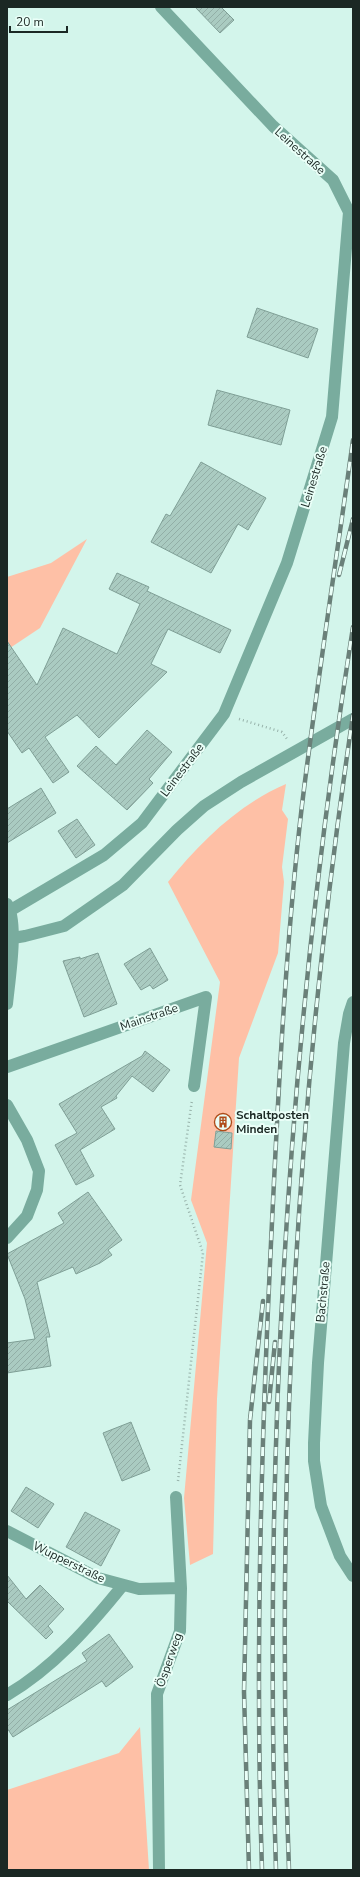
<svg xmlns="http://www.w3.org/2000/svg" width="360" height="1877" font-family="'Nunito Sans',sans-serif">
	<defs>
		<pattern id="building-hatch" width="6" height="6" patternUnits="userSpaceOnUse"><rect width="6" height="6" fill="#aacbc1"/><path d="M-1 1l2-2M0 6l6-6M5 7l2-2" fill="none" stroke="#92aea6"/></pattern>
	</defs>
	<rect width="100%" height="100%" fill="#d3f5eb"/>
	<!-- grass -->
	<path fill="#fec0a6" d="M87,539l-47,89 -33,22v-73l44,-14z
		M286,784l-4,26 6,9 -6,48 2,15 -6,71 -39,105 -22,341 -4,155 -23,11 -6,-67 23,-255 -16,-43 29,-218 -52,-100c32,-40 71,-78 118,-98z
		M140,1727l9,143h-142v-80l112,-37z"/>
	<!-- building -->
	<path fill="url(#building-hatch)" stroke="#7f9f96" d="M195,7h26l13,13 -14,13z
		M257,308l61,21 -10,29 -61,-21z
		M217,390l73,20 -9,35 -73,-20z
		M201,462l65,36 -18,32 -10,-6 -27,49 -60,-31 15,-28 4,2z
		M117,573l32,14 -2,4 84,39 -11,23 -52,-24 -17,35 16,8 -68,66 -22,-23 -32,22 24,35 -16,11 -24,-35 -7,5 -15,-22v-90l30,44 26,-57 54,26 23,-50 -31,-15z
		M147,730l25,22 -23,27 4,4 -26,27 -50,-44 19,-20 20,19z
		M41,788l15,25 -49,30v-34z
		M77,819l18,26 -19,13 -18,-27z
		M150,948l18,32 -15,9 -3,-4 -9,5 -17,-26z
		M98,953l19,51 -33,13 -21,-56 17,-4v2z
		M145,1051l25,19 -17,22 -21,-16 -16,20 1,2 -16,9 14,22 -35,21 14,26 -18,9 -21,-40 22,-12 -18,-29 83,-48z
		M216,1131l16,2 -1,16 -17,-2z
		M88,1192l34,48 -14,10 4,5 -12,8 -24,11 -3,-7 -36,15 13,55h-4l5,29 -44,7v-30l28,-4 -10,-40 -18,-45 57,-31 -6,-10z
		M131,1422l19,48 -28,11 -19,-48z
		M26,1487l28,17 -16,24 -27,-17z
		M85,1512l35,18 -19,36 -35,-19z
		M7,1575l19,24 14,-14 24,24 -16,17 5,6 -7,7 -39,-38z
		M109,1634l24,33 -27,20 -4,-6 -89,56 -6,-9v-18l80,-49 -5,-8z"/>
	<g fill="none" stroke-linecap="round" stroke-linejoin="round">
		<!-- path -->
		<path stroke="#97b2aa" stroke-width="2.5" stroke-dasharray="1 3" stroke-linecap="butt" d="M239,719l43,13 5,7
			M178,1481l25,-228 -23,-68 12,-85"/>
		<!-- minor -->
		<path stroke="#79ac9e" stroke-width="12" d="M7,904c12,18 2,78 0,100
			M11,910l93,-55 38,-32 82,-109 63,-151 45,-146 17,-205 -16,-32 -60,-54 -112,-119
			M7,939l18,-3 39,-10 59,-41 54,-55 27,-24 37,-24 112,-63
			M353,1002l-4,12 -5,29 -26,320 -4,80v18l7,45 19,50 13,20
			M7,1067l199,-70 -12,89
			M7,1105l20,35 12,31 -2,19 -10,26 -20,22
			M7,1531l91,47 41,11 42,-1
			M7,1695c46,-27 83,-69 116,-110
			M159,1870l-2,-176 23,-63 1,-43 -5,-91"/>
		<!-- rail casing -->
		<g stroke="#6a8079" stroke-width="4.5">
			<path id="rail" d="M339,575l14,-56
				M269,1402l6,-60
				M249,1870l-5,-178 6,-272 13,-119
				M262,1870c-7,-209 -1,-418 9,-627 7,-146 14,-293 31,-438 15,-122 34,-243 51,-365
				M276,1870c-13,-415 12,-833 77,-1243
				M289,1870c-14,-386 7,-774 64,-1155"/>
		</g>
		<!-- rail -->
		<use href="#rail" stroke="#eafff8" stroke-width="3" stroke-dasharray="9" stroke-linecap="butt"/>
	</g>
	<!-- icons -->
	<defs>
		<g id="building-ring" transform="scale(0.9)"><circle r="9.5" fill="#eafff8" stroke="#af4b19" stroke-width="1.5"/><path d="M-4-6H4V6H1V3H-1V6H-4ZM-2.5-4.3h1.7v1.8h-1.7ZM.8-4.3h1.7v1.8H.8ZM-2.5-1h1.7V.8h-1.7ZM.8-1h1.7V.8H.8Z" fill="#af4b19"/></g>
	</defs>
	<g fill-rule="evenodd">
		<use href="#building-ring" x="223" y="1122"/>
	</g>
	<g text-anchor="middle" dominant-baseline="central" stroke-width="4" stroke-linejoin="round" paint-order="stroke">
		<!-- street labels -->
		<g font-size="12" fill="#1b2824" stroke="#eafff8">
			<text transform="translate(300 151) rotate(42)">Leinestraße</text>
			<text transform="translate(314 477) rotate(-73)">Leinestraße</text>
			<text transform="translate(182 770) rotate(-53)">Leinestraße</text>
			<text transform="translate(149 1017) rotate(-19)">Mainstraße</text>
			<text transform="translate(323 1292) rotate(-85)">Bachstraße</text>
			<text transform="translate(69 1562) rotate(26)">Wupperstraße</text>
			<text transform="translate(169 1660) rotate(-71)">Ösperweg</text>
		</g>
		<!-- poi labels -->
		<g font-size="12" font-weight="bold" fill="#1b2824" stroke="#eafff8" text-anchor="start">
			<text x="236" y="1115">Schaltposten<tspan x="236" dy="14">Minden</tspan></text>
		</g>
	</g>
	<!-- border -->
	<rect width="360" height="1877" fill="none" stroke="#1b2824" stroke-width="16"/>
	<!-- scale -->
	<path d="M10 26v6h57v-6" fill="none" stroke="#1b2824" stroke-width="2"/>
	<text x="16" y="26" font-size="12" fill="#1b2824" stroke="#eafff8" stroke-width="3" paint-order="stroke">20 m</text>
</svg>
